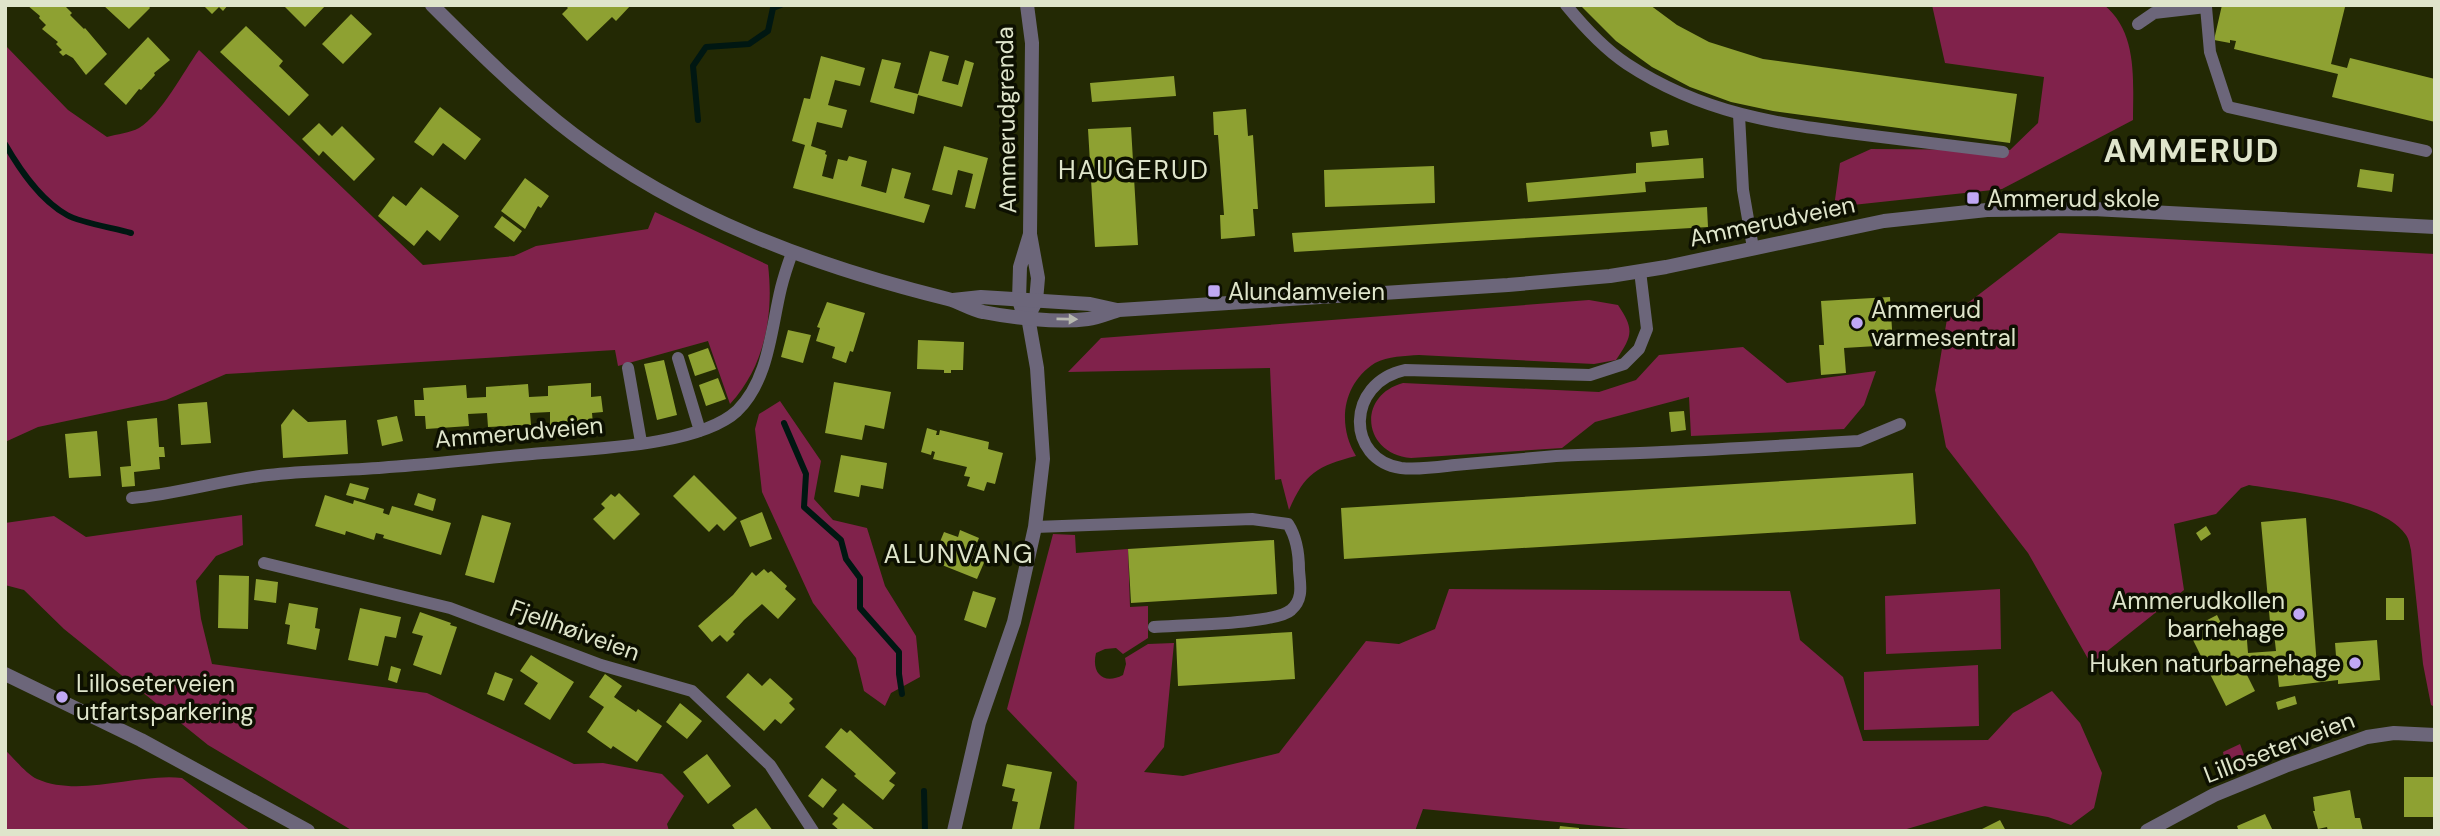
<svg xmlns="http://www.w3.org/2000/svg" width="2440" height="836" font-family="'DM Sans',sans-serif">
	<rect width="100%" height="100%" fill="#232904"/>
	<!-- green -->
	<path fill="#80224b" d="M1932,5h172c34,27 29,76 29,115l-131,69 -168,18 6,-44 31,-14 139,1 28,-27 6,-46 -99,-14z
		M5,45l63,65 39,27c10,-3 23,-4 32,-9 22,-13 44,-56 60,-78l224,215 91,-9 22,-10 112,-17 7,-17 113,53c6,50 -3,101 -38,139l-22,-63 -90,25 -3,-16 -389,24 -60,26 -128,27 -33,15z
		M2059,233l376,21v453l-4,-2 -8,-41 -12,-114c-1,-4 -2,-11 -5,-15 -24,-35 -117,-43 -157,-50l-8,3 -25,26 -42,10 10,66 -93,74 -63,-111 -82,-106 -11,-57 12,-71z
		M1589,300l29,5c17,25 14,31 -2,55l-22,4 -175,-9c-14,1 -31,1 -44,8 -33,21 -38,62 -19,93 -39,10 -51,17 -67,54l-8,-31 -6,1 -5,-112 -202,4 33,-34z
		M1743,347l44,36 89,-12 -12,34 -20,24 -153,7 -2,-39 -94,25 -33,26 -151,10c-48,-4 -55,-62 -8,-75l196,9 37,-12 23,-25z
		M780,401l41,60 -7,38 19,21 34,8 18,58 31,50 4,41 -29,16 -6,13 -21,-15 -8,-33 -43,-55 -51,-111 -7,-63 4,-15z
		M242,515l1,30 -27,11 -20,25 5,38 11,45 215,29 147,71 29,-1 59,11 22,22 -17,28 2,7h-316l-145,-86 -144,-116 -40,-39 -19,-5v-62l49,-7 32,21z
		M1053,534l22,1 1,18 52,-4 2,58 18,-1v32l-25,16 -7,-6 -11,1 -9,4c-5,21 8,32 27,22l3,-11 -1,-6 23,-14 26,-1 -10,104 -20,25 39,4 96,-23 87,-112 33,3 36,-15 14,-40 341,2 10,49 43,37 20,64 125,-1 25,-27 39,-22 28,32 22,50 -8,35 -23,17 -23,-8 -63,-11 -85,25h-249l-228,-22 -8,22h-341l3,-49 -70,-73z
		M2000,589l1,60 -115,5 -1,-58z
		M1978,665l1,61 -115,4v-58z
		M2240,744l8,22c-16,6 -22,2 -25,-14z
		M5,750c9,8 21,24 32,29 43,19 100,-6 145,-1l69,53h-246z"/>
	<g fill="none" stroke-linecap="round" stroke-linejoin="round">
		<!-- stream -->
		<path stroke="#001712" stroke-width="6" d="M698,120l-5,-54 13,-19 43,-3 19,-13 5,-23 8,-3
			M5,144c15,26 35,56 62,71 14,8 47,13 64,18
			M784,423l22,51 -2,33 37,33 5,19 14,19v30l39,44v22l3,20
			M924,791l1,40"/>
	</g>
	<!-- building -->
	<path fill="#8ea132" d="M27,5h41l-2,2 6,6 -2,2 14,14 1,-1 22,26 -21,21 -13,-17 -7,-4 -3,2 -4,-4 3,-2 -6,-6 2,-2 -16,-13 4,-4 -7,-7 1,-2z
		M103,5h45l2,3 -21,21z
		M203,5h25l-5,6 -4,-4 -7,7z
		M286,5h40l-21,22 -20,-20z
		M565,5h66l-15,16 -4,-4 -25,24 -25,-27 6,-6z
		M1580,5h70l27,20 32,17 54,17 254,35 -7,49 -237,-32 -42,-9 -41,-15 -38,-20 -36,-26z
		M2222,5l123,2 -14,57 16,4 3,-10 85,21v43l-103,-25 6,-23 -104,-25 2,-8 -6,-1v3l-16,-3z
		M351,14l21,20 -29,30 -21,-20z
		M246,26l37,35 -4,5 30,29 -20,21 -69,-64z
		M148,37l22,23 -16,13 1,2 -14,15 -2,-1 -13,16 -22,-21z
		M930,51l19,5 -7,25 16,4 7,-25 9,3 -12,44 -44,-12 -4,19 -44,-12 12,-43 19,4 -7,25 24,6z
		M821,56l44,12 -5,18 -25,-6 -7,25 19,5 -5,18 -25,-6 -6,24 15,5 -1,3 2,1 -5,21 11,3 5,-20 9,2 2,-5 18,5 -6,25 25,7 6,-25 19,5 -7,25 26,7 -6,18 -131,-35 12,-43 -13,-4 12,-43 6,1z
		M1174,76l2,20 -84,6 -2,-19z
		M440,107l41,32 -16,21 -22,-17 -10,13 -19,-14z
		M1246,109l2,27 5,-1 5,74h-5l2,27 -34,3 -1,-24h4l-6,-80h-4l-1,-23z
		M319,123l13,13 10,-10 33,33 -21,22 -31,-30 -4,5 -17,-17z
		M1131,127l7,118 -43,2 -7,-118z
		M1667,130l2,15 -17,2 -2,-15z
		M944,146l44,12 -13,51 -10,-2 8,-33 -15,-4 -6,25 -20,-5z
		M1703,158l1,20 -59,4 1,10 -118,10 -2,-19 110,-10v-10z
		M1434,166l1,37 -110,4 -1,-37z
		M2360,169l34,5 -2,18 -35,-5z
		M525,178l24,18 -8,12 -3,-2 -13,23 -24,-18z
		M421,187l38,29 -19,25 -13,-11 -13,16 -36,-30 15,-20 13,10z
		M1707,207l1,20 -414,25 -2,-19z
		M502,216l20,15 -8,11 -20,-15z
		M1890,297l3,48 -49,3 2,25 -25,2 -2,-30h5l-3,-44z
		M827,302l38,11 -12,39 -3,-1 -4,12 -14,-5 3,-11 -19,-6 4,-13 -3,-1z
		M788,330l23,5 -8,28 -22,-6z
		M918,340l46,2 -1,28h-12v3h-7v-3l-27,-1z
		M708,348l8,21 -21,7 -7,-21z
		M664,360l13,55 -20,5 -13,-56z
		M718,378l8,21 -20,7 -7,-21z
		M834,382l57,10 -7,37 -19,-4 -3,15 -37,-7z
		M591,383v14l10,-1 2,16 -11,1 1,11 -43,3v-15l-20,1 1,12 -43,2 -1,-14 -19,1 1,12 -43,3 -1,-13h-10l-1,-16h10l-1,-12 43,-3 1,13 19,-1v-10l42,-3 1,13 19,-1v-10z
		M207,402l4,41 -30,2 -3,-41z
		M293,409l15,13 38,-2 2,34 -65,4 -2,-33z
		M1684,411l2,19 -15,2 -2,-20z
		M397,416l6,25 -21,5 -5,-26z
		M157,418l2,29h5l1,10h-6l1,12 -26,3 1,14 -13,1 -2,-20 11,-1 -4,-45z
		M927,428l10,3 -1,4h3l1,-5 49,12 -1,7 15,4 -8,31 -8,-2 -3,9 -17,-5 3,-9 -6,-1 3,-9 -34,-8 2,-7 -3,-1 -1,4 -10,-3z
		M97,431l4,45 -32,2 -4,-44z
		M841,455l46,8 -4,26 -22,-4 -2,12 -25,-5z
		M1913,473l3,51 -572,35 -3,-51z
		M694,475l43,43 -13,13 -7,-7 -8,8 -36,-36z
		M350,483l19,5 -4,12 -19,-5z
		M418,493l18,6 -3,12 -19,-6z
		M619,493l21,21 -26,26 -21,-21 12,-11 -4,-4 10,-10 4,3z
		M325,495l28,9 1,-4 30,9 -1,4 6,2 3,-9 59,17 -10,32 -58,-17 1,-3 -8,-2 -2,7 -28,-9 -1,4 -30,-9z
		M762,512l10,27 -22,8 -10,-26z
		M482,515l29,8 -17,60 -29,-8z
		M2306,518l11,149 9,-1 -1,-9 11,-1 -1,-13 42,-3 3,40 -42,4v-4l-59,7 -3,-28 -27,2 1,7 -5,3 10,20 -29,15 -38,-76 29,-15 7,14 22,-1 2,25 28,-2 -2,-18h-3l-10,-111z
		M2206,526l5,8 -10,7 -5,-8z
		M960,530l19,8 -3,7 13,6 -12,28 -45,-18 12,-29 14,5z
		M1274,540l3,54 -146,9 -3,-54z
		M764,569l4,4 3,-2 16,15 -2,3 11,10 -18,20 -16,-15 -18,16 -11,12 2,2 -8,8 -7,-7 -8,7 -14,-16 35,-31 19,-23 4,4z
		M219,575l30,1 -1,53 -30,-1z
		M256,579l22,3 -2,21 -22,-3z
		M973,591l23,7 -10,30 -22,-8z
		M2386,598h18v22h-18z
		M289,603l29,5 -3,20 5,1 -4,21 -29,-6 3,-19 -5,-1z
		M360,608l41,9 -5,21 -11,-2 -7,30 -30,-6z
		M420,612l31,11 -1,2 7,2 -16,48 -28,-10 10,-29 -11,-3z
		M1292,632l3,47 -117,7 -2,-47z
		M531,655l43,27 -24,38 -26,-16 14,-21 -18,-12z
		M391,666l10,3 -4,14 -9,-3z
		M495,672l18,7 -9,22 -17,-7z
		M748,673l14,13 8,-8 23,21 -4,4 6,6 -14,15 -6,-5 -11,12 -38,-34z
		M605,674l17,12 -8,11 22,15 2,-3 24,17 -25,36 -24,-16 -2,3 -24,-17 17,-25 -15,-10z
		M2295,696l2,8 -19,6 -2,-8z
		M680,703l22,18 -15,18 -21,-17z
		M841,728l6,5 3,-3 46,43 -7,8 6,4 -12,15 -29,-24 2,-2 -31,-27z
		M707,754l24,32 -23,18 -25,-32z
		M1007,764l45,8 -13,59 -27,-2 6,-27 -6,-1 3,-12 -13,-3z
		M2404,777h31v40h-31z
		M822,778l15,12 -14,18 -15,-12z
		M2350,790l5,28h5l3,13h-35l-1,-4 -9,2 -5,-18h2l-2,-14z
		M843,803l33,28h-36l-8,-7 6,-6 -5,-4z
		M756,808l17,23h-37l-4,-6z
		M2265,814l8,17h-40l5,-2 -1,-3z
		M2000,820l6,11h-28z
		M1560,826l19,2v3h-20z"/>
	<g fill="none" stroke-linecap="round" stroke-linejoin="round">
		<!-- service -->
		<path stroke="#6c667a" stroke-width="12" d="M1566,5c18,22 37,43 61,59 76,50 151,60 238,71 46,6 92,11 138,17
			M2138,24l16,-11 52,-6 4,45 18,55 198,44
			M1739,115l4,75 10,58
			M1640,271l7,58 -8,20 -15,15 -34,11 -185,-5c-60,13 -59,90 -4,98 17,2 37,-1 54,-3 33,-3 67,-6 101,-9 35,-2 71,-2 106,-4 66,-3 132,-7 197,-11l41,-17
			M678,358l22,73
			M628,368l13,74
			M132,498c46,-4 90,-18 136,-23 40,-5 81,-4 121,-8 48,-3 95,-9 143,-13 53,-5 166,-7 205,-43 32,-31 34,-82 44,-123 3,-12 7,-24 11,-35
			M1035,527l217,-8 36,5c9,14 11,29 11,46 1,14 5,29 -8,40 -15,14 -112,15 -137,17
			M264,563l186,45 151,57 91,26 78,74 43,66"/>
		<!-- minor -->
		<path stroke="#6c667a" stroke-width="14" d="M1027,5l5,38 -2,191 8,44 -2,23 -8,16
			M5,674l136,66 167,91
			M954,831l25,-108 35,-101 21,-95 8,-68 -6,-91 -9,-51 -6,-7 -3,-10 1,-33 10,-33
			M2147,831l67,-36 71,-29 82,-29 27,-4 41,2"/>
		<!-- tertiary -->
		<path stroke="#6c667a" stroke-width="14" d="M432,5c45,45 90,90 141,129 110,84 242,132 375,165 12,3 23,11 35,13 30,6 74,11 105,7 10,-1 21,-6 31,-9l389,-25 102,-9 56,-9 218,-46 103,-11 106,-1 342,18
			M953,300l28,-3 109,7 27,6"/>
	</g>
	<!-- one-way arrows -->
	<defs><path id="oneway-solid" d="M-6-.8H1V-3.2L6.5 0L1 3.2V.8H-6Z" transform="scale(1.75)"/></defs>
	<use fill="#b7b9af" href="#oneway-solid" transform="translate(1067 319) rotate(1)"/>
	<!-- markers -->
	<g fill="#c0a8f4" stroke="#0d1001" stroke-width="2.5">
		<rect x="1966" y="191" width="14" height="14" rx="3.5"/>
		<rect x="1207" y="284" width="14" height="14" rx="3.5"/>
		<circle cx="1857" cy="323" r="7"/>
		<circle cx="2299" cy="614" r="7"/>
		<circle cx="2355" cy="663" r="7"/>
		<circle cx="62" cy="697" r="7"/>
	</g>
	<g text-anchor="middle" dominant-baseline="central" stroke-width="7" stroke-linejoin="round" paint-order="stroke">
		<!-- street labels -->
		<g font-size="24" fill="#dfe5cb" stroke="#0d1001">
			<text transform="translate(1006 120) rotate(-91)">Ammerudgrenda</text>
			<text transform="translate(1772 221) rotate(-12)">Ammerudveien</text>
			<text transform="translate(519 432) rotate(-5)">Ammerudveien</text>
			<text transform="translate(575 630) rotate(20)">Fjellhøiveien</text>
			<text transform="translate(2279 747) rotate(-21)">Lilloseterveien</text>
		</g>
		<!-- poi labels -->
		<g font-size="24" fill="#dfe5cb" stroke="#0d1001" text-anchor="start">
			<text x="1987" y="198">Ammerud skole</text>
			<text x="1228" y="291">Alundamveien</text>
			<text x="1871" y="309">Ammerud<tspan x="1871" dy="28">varmesentral</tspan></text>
			<text x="2285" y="600" text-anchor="end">Ammerudkollen<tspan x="2285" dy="28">barnehage</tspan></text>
			<text x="2341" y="663" text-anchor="end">Huken naturbarnehage</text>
			<text x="76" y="683">Lilloseterveien<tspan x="76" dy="28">utfartsparkering</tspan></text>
		</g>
		<!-- neighbourhood labels -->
		<g font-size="26" letter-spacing="2" fill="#dfe5cb" stroke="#0d1001">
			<text x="1134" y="170">HAUGERUD</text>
			<text x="959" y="554">ALUNVANG</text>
		</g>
		<!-- district labels -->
		<g font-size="32" font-weight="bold" letter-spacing="2" fill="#dfe5cb" stroke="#0d1001">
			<text x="2192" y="151">AMMERUD</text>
		</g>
	</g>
	<!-- border -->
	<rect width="2440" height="836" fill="none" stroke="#dfe5cb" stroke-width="14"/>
</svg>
